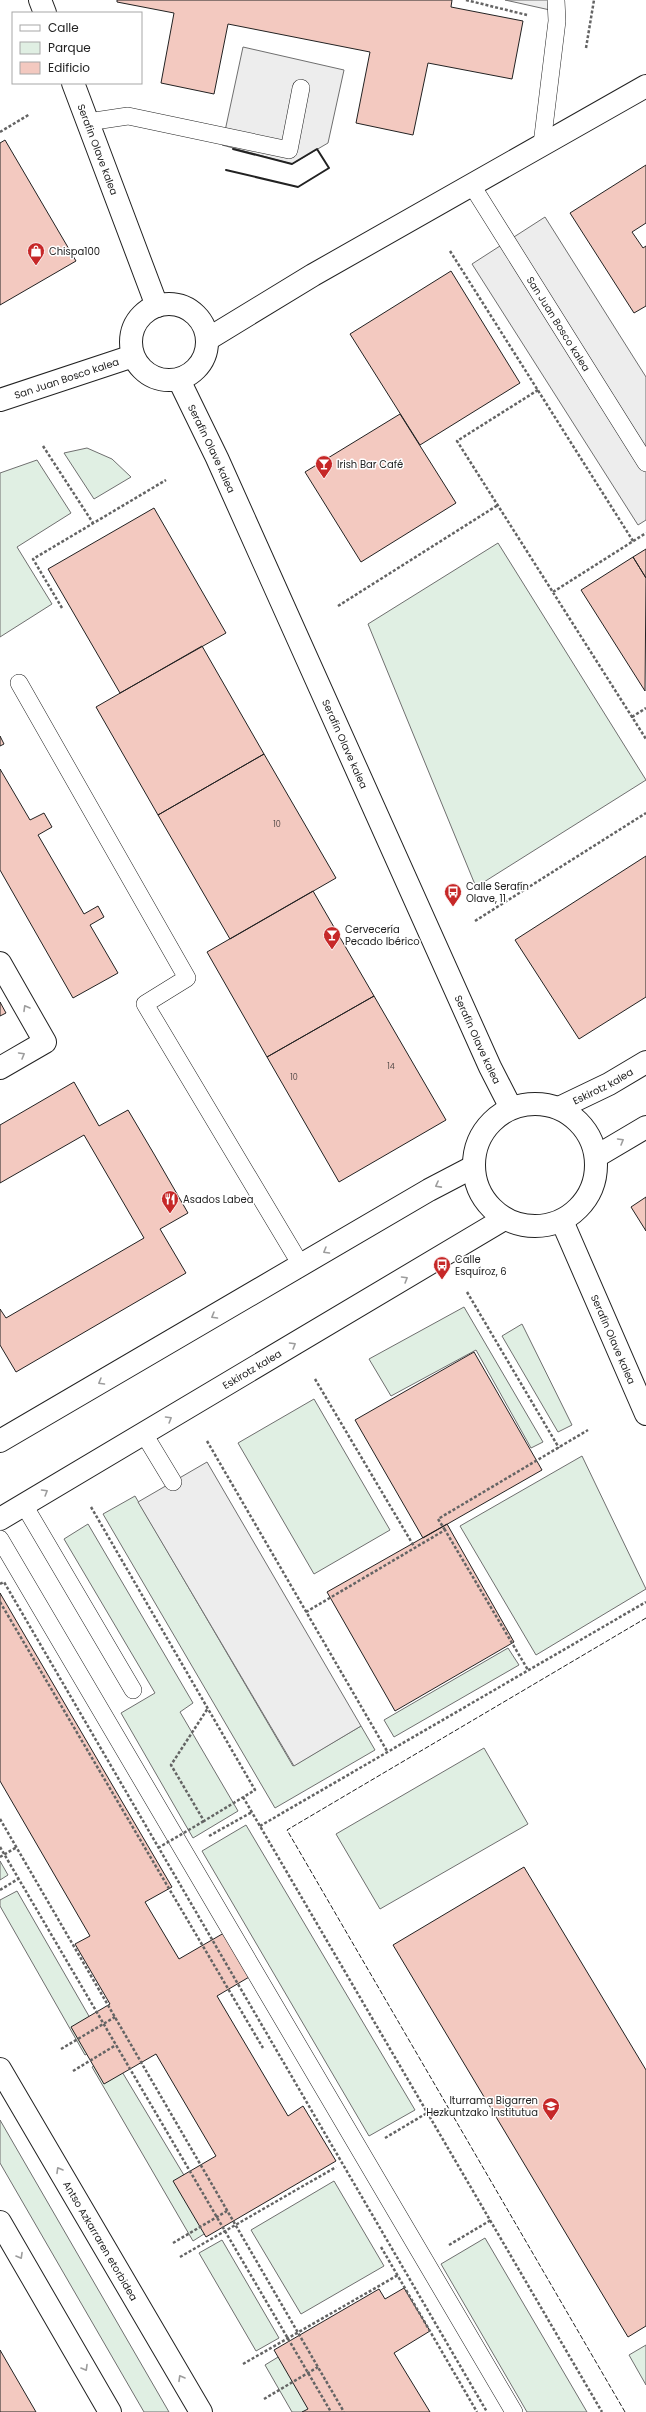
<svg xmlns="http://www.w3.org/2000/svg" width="646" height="2412" font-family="Poppins,sans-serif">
	<rect width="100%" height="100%" fill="#fff"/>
	<!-- green -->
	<path fill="#e0efe3" stroke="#6f6f6f" d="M87,448l25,11 19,18 -37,22 -30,-46z
		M37,460l34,53 -54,34 35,57 -52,33v-164z
		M498,543l148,237 -170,107 -108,-263z
		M464,1307l79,135 -12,6 -55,-98 -85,46 -22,-37z
		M522,1324l50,101 -14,7 -56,-96z
		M314,1399l76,131 -76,44 -76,-131z
		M582,1456l64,133 -110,66 -76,-129z
		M135,1496l158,270 68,-40 14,24 -100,58 -172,-294z
		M88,1524l105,179 -13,9 58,99 -45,27 -72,-125 34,-20 -91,-154z
		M508,1648l11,17 -125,72 -10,-17z
		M484,1748l44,76 -148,85 -44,-75z
		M246,1825l169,285 -46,26 -167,-285z
		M0,1861l8,14 -8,5z
		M17,1891l88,153 -20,11 -85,-149v-6z
		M112,2055l103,172 -22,14 -101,-174z
		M0,2120l169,292h-25l-144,-249z
		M334,2181l50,85 -83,48 -50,-84z
		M485,2238l102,174h-60l-86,-148z
		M222,2240l57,98 -23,13 -57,-98z
		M646,2345v40l-17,-30z
		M288,2351l35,61h-31l-27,-47z"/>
	<!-- parking -->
	<path fill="#ededed" stroke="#6f6f6f" d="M505,0h57l-3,12z
		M243,47l101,23 -16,73 -36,21 -70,-19z
		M545,217l101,160v143l-8,5 -166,-261z
		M207,1462l154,264 -67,40 -156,-264z"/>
	<!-- building -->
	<path fill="#f3c9c0" stroke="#222" d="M117,0h335l-1,7 72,14 -11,58 -84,-16 -15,72 -57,-12 14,-71 -142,-28 -14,70 -53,-11 13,-70 -57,-11z
		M5,140l71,121 -76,44v-162z
		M646,165v58l-14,9 11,16 3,-2v60l-12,7 -64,-100z
		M451,271l69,112 -100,62 -70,-111z
		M400,414l56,89 -95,59 -56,-90z
		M154,508l72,125 -106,60 -72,-124z
		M646,549v29l-13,-21z
		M633,557l13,21 -1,113 -64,-101z
		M202,646l62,108 -106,61 -62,-108z
		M0,736l4,8 -4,2z
		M264,754l72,124 -106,61 -72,-124z
		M0,769l30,51 14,-7 8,14 -14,8 46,79 14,-8 6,11 -14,8 28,48 -45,25 -73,-128z
		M646,856v141l-67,42 -64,-99z
		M313,891l61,105 -107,61 -60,-105z
		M374,996l72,124 -107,62 -72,-125z
		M0,1002l6,11 -6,3z
		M74,1082l25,44 29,-16 26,44 34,59 -28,16 26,44 -170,99 -16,-27v-36l6,9 138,-80 -60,-103 -84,48v-58z
		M646,1197v34l-15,-24z
		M474,1352l68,118 -119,68 -68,-118z
		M447,1524l67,118 -119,69 -68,-119z
		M0,1593l172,294 -27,15 34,57 57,-33 25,44 -44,26 71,120 15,-10 33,55 -130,76 -33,-56 43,-25 -60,-102 -52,30 -33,-57 39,-23 -35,-60 15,-8 -90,-155z
		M524,1867l122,203v256l-18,11 -235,-392z
		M404,2288l26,43 -36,22 36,59h-128l6,-3 -34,-59 105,-61 6,10z
		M0,2350l36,62h-36z"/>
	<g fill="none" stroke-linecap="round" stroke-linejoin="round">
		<!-- lane casing -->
		<g stroke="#222" stroke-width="18">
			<g id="lane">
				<path d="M88,122l40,-6 161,34 12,-62"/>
				<path d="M542,144l15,-123 -1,-21"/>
				<path id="s1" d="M471,184l175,279"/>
				<path d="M19,683l168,295 -42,26 156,261"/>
				<path d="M144,1434l29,48"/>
				<path d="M24,1505l109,185"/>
				<path d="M0,1539l514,873"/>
			</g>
		</g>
		<!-- street casing -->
		<g stroke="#222" stroke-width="24">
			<path id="street" d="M0,963l45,79 -45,26"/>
		</g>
		<!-- secondary casing -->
		<g stroke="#222" stroke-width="24">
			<g id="secondary">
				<path d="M40,0l5,13"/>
				<path id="s2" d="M73,83l84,223"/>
				<circle cx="169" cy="342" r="38"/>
				<path d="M208,339l105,-64 333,-189"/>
				<path id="s3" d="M179,380l38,78 273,609 21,41"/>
				<path id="s4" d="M0,400l133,-44"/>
				<circle cx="535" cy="1165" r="61"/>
				<path id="s5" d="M559,1108l50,-24 37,-22"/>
				<path d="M597,1156l49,-29"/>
				<path id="s6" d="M562,1221l84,193"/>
				<path d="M0,1441l429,-251 44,-23"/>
				<path id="s7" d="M0,1519l504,-300"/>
				<path id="s8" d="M0,2069l201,343"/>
				<path d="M0,2222l110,190"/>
			</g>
		</g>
		<!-- path -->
		<path stroke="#646464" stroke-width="2.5" stroke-dasharray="3 2" stroke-linecap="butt" d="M466,0l61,15
			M586,48l8,-48
			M0,132l30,-18
			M450,251l183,290
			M538,390l-81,51 189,298
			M43,446l50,77
			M553,592l93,-59
			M338,606l160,-101
			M62,608l-29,-49 133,-79
			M632,717l14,-9
			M475,921l171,-108
			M467,1292l92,156
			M315,1379l100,169
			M207,1441l180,310
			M91,1507l164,283 -51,31 -33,-56 37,-57
			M445,1530l-7,-11 150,-89
			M0,1602l263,446
			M306,1612l139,-82 83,140
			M243,1797l359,615
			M260,1826l386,-224
			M209,1836l43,-24
			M0,1847l331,565
			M0,1890l18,-11
			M73,2071l43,-26
			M385,2138l42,-25
			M449,2245l42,-25
			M381,2247l96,165
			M180,2257l156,-90
			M243,2364l155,-89"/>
		<!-- lane -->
		<use href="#lane" stroke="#fff" stroke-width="17"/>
		<!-- street -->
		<use href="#street" stroke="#fff" stroke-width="22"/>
		<!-- secondary -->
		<use href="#secondary" stroke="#fff" stroke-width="22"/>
		<!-- path-bridge -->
		<path stroke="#646464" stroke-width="2.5" stroke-dasharray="3 2" stroke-linecap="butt" d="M0,1584l4,-2 483,830
			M0,1819l344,593
			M158,1848l46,-27
			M0,1857l17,-10
			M61,2049l54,-32
			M173,2243l54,-32
			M264,2399l54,-32"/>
		<!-- fence -->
		<path stroke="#222" stroke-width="1" stroke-dasharray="5 2" stroke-linecap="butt" d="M625,2412l-338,-582 359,-212"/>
		<!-- wall -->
		<path stroke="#222" stroke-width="2" d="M226,170l72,17 31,-19 -12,-19 -25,15 -59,-15"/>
	</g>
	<!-- one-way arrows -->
	<defs><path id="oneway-chevron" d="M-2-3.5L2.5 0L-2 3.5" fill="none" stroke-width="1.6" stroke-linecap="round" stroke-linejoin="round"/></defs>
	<g stroke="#9c9c9c">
		<use href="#oneway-chevron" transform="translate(26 1008) rotate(-120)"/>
		<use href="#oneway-chevron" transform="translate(22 1055) rotate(-30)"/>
		<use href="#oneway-chevron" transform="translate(621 1141) rotate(-30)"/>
		<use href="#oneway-chevron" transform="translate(438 1185) rotate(152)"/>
		<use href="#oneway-chevron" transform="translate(326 1251) rotate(150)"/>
		<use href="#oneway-chevron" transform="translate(405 1279) rotate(-31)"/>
		<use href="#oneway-chevron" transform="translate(214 1316) rotate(150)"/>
		<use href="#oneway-chevron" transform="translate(293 1345) rotate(-31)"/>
		<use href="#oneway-chevron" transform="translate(101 1382) rotate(150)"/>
		<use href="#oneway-chevron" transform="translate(169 1419) rotate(-31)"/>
		<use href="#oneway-chevron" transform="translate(45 1492) rotate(-31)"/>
		<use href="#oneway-chevron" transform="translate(59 2170) rotate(-120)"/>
		<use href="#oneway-chevron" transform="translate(20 2256) rotate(60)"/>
		<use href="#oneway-chevron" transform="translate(85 2368) rotate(60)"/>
		<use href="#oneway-chevron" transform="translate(181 2378) rotate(-120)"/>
	</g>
	<!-- icons -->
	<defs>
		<g id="shop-pin" transform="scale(0.9)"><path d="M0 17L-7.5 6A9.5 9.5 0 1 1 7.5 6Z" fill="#c62828" stroke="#fff"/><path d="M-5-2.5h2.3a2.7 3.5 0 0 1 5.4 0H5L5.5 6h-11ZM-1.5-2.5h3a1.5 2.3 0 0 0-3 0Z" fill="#fff"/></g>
		<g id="bar-pin" transform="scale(0.9)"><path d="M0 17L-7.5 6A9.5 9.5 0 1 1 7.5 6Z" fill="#c62828" stroke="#fff"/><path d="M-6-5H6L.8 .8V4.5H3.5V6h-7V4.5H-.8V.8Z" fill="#fff"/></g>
		<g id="bus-pin" transform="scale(0.9)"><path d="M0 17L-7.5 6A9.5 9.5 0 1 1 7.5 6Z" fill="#c62828" stroke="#fff"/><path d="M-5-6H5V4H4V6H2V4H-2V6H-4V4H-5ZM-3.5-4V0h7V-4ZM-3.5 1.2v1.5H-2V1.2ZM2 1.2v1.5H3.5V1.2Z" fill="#fff"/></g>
		<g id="restaurant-pin" transform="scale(0.9)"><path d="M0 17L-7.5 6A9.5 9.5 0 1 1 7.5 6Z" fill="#c62828" stroke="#fff"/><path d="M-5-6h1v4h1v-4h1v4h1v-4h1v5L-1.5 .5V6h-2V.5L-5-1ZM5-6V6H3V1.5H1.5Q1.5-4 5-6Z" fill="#fff"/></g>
		<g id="school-pin" transform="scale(0.9)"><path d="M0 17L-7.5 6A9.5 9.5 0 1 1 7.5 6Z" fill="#c62828" stroke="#fff"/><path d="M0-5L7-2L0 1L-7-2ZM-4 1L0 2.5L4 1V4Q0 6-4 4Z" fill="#fff"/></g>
	</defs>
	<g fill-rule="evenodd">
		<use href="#shop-pin" x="36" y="251"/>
		<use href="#bar-pin" x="324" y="464"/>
		<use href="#bus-pin" x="453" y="892"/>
		<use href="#bar-pin" x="332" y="935"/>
		<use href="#restaurant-pin" x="170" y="1199"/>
		<use href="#bus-pin" x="442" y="1265"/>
		<use href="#school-pin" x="551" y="2106"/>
	</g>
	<g text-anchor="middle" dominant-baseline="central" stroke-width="3" stroke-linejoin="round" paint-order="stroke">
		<!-- number labels -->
		<g font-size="8" fill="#564c4a">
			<text x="277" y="824">10</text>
			<text x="391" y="1066">14</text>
			<text x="294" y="1077">10</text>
		</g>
		<!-- street labels -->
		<g font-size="10" fill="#222" stroke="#fff">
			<text stroke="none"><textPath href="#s2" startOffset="71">Serafin Olave kalea</textPath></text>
			<text stroke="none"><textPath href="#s1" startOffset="165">San Juan Bosco kalea</textPath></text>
			<text stroke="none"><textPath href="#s4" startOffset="70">San Juan Bosco kalea</textPath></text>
			<text stroke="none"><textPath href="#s3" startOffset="76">Serafin Olave kalea</textPath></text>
			<text stroke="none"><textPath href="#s3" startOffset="400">Serafin Olave kalea</textPath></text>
			<text stroke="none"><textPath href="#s3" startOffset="724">Serafin Olave kalea</textPath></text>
			<text stroke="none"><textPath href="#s5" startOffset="49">Eskirotz kalea</textPath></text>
			<text stroke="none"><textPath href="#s6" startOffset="129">Serafin Olave kalea</textPath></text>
			<text stroke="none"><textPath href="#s7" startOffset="293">Eskirotz kalea</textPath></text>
			<text stroke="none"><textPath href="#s8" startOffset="199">Antso Azkarraren etorbidea</textPath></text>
		</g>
		<!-- poi labels -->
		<g font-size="10" fill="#222" stroke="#fff" text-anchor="start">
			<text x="49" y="251">Chispa100</text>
			<text x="337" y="464">Irish Bar Café</text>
			<text x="466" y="886">Calle Serafín<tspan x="466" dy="12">Olave, 11</tspan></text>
			<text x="345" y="929">Cervecería<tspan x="345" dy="12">Pecado Ibérico</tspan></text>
			<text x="183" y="1199">Asados Labea</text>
			<text x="455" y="1259">Calle<tspan x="455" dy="12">Esquíroz, 6</tspan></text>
			<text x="538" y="2100" text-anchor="end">Iturrama Bigarren<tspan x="538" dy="12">Hezkuntzako Institutua</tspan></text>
		</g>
	</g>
	<!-- legend -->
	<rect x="12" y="12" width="130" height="72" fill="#ffffff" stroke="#a7a7a7"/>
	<rect x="20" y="25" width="20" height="6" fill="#ffffff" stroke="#a7a7a7"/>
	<text x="48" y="32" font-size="12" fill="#222222">Calle</text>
	<rect x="20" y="42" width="20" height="12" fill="#e0efe3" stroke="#a7a7a7"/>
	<text x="48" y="52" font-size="12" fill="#222222">Parque</text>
	<rect x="20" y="62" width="20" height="12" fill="#f3c9c0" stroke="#a7a7a7"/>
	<text x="48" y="72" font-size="12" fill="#222222">Edificio</text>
</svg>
